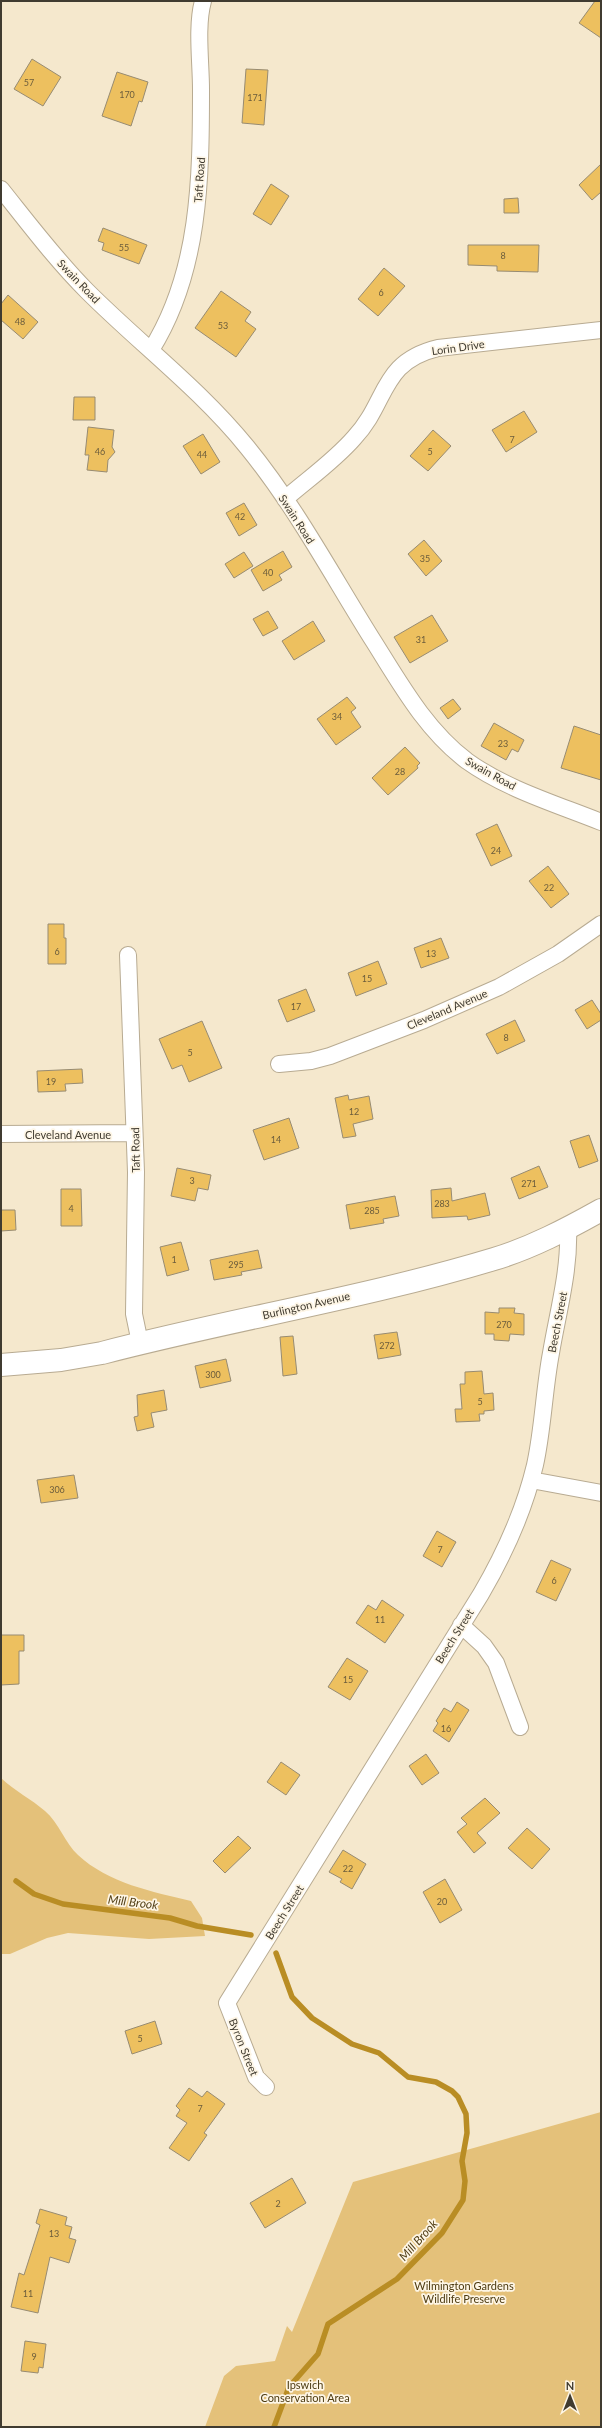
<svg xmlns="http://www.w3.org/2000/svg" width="602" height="2428" font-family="Lato,sans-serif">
	<rect width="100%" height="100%" fill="#f5e8cd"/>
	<!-- green -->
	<path fill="#e4c17a" d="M1,1778c14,13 30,21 44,33 14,12 20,32 33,44 30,28 75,37 113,46l11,17 3,18 -56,3 -81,-6 -21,5 -37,16h-9z
		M601,2112v315h-396l19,-51 12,-10 39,-5 12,-35 5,6 61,-150z"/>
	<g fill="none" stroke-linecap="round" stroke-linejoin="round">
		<!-- stream -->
		<path stroke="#b98d24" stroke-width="5.5" d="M16,1881l18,13 29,10 107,14 27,8 54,9
			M274,2427l15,-40 29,-33 10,-30 69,-45 45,-46 21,-33 2,-19 -3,-20 5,-28 -1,-19 -8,-17 -6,-6 -16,-9 -28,-5 -29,-24 -27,-9 -40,-26 -20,-21 -16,-44"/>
	</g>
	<!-- building -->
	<path fill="#edc05f" stroke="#978b72" d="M595,1h6v37l-22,-15z
		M32,59l29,18 -18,29 -29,-17z
		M246,69l22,1 -4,55 -22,-2z
		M117,72l31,10 -6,20 -3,-1 -8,25 -29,-10z
		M601,164v28l-9,8 -13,-15z
		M271,184l18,12 -18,29 -18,-11z
		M518,198l1,15h-15v-14z
		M103,228l44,17 -8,19 -37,-14 2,-7 -6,-2z
		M468,245h71l-1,27 -41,-1v-5l-29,-1z
		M384,268l21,18 -27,30 -20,-17z
		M221,291l30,21 -6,9 11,8 -20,28 -41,-29z
		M8,295l30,27 -15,17 -22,-19v-16z
		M74,397h21v23h-22z
		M524,411l13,21 -31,20 -14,-22z
		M88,427l26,3 -2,17 3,5 -7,8 -1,12 -20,-2 2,-15h-4z
		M433,430l18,16 -23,25 -18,-15z
		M203,434l17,28 -19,12 -18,-28z
		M244,503l13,22 -18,11 -13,-23z
		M424,540l18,21 -16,15 -18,-22z
		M283,551l9,16 -13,8 3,5 -19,11 -12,-21z
		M244,552l9,14 -19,12 -9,-14z
		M268,611l10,17 -15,8 -10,-17z
		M432,615l16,26 -38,22 -16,-26z
		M313,621l12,20 -31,19 -12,-19z
		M347,697l9,11 -5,4 10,15 -25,18 -19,-26z
		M453,699l8,10 -13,10 -8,-11z
		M494,723l30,17 -6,12 -6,-3 -6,11 -25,-14z
		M574,726l27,9v45l-40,-12z
		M405,747l15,16 -3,3 1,2 -30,27 -16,-17z
		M497,824l15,32 -21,10 -15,-32z
		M548,866l21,28 -18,14 -22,-27z
		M48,924h16v14h2v26h-18z
		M441,938l8,20 -28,10 -7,-20z
		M378,961l9,23 -31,12 -8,-23z
		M306,989l9,22 -28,11 -9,-22z
		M592,1000l9,14v6l-14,9 -12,-19z
		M515,1020l10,21 -28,13 -11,-20z
		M202,1021l20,47 -33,14 -7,-17 -10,4 -13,-30z
		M82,1069l1,14 -18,1 1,7 -28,1 -1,-21z
		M348,1095l1,5 20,-4 4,23 -20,5 3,12 -13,2 -8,-40z
		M289,1118l10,30 -35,12 -11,-30z
		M589,1135l9,26 -19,7 -9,-27z
		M539,1166l9,21 -29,12 -8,-21z
		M177,1168l34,7 -3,15 -10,-2 -3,13 -24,-5z
		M451,1188l1,13 33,-8 5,22 -22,5 -1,-4 -35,2 -1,-28z
		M61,1189h20l1,37h-21z
		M395,1196l4,20 -16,3 1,4 -34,6 -4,-24z
		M1,1210h14l1,20 -15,1z
		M181,1242l8,28 -22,6 -7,-29z
		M258,1250l4,18 -21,4 1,3 -28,5 -4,-20z
		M499,1308h16l-1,5 10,1v21l-14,-1 -1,7 -15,-1v-6h-9v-22l14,1z
		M397,1332l4,23 -23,4 -4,-24z
		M293,1336l4,38 -14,2 -3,-39z
		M226,1359l5,22 -31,7 -5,-22z
		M482,1371l2,23 9,-1 1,17 -10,1v3h-5l1,7 -24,1 -1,-13h7l-2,-25h5v-12z
		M164,1390l3,20 -16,3 3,14 -17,4 -3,-14 4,-1 -1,-21z
		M74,1475l4,23 -37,5 -4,-23z
		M437,1531l19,11 -14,25 -19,-11z
		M551,1560l20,9 -15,32 -20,-9z
		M382,1600l22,15 -19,28 -29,-20 12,-18 8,5z
		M1,1635h23v16h-5v33l-18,1z
		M347,1658l21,13 -18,29 -22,-13z
		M457,1702l12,8 -20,32 -16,-11 5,-8 -2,-2 8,-13 7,4z
		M426,1754l13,19 -17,12 -13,-19z
		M281,1762l19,13 -14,20 -19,-13z
		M485,1798l15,15 -23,20 9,10 -12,10 -17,-21 10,-8 -6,-6z
		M527,1828l23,21 -18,20 -24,-21z
		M238,1836l13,12 -26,25 -12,-12z
		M343,1850l23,14 -14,25 -12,-7 2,-3 -13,-7z
		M445,1879l17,31 -22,13 -17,-31z
		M155,2021l7,23 -30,10 -7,-23z
		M189,2088l13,9 5,-6 18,13 -21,29 3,2 -18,26 -20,-13 18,-25 -11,-7 4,-6 -4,-4z
		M292,2178l14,25 -41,25 -15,-25z
		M40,2209l27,8 -2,8 7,2 -3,11 7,2 -7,23 -19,-6 -12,56 -27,-6 8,-34 5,2 16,-50 -4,-2z
		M25,2341l21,3 -3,24 -4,-1 -1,6 -17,-2z"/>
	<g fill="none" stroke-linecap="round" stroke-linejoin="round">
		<!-- street casing -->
		<g stroke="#b8ab92" stroke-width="18">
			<path id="street" d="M1,189c28,35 55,71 86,102 53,53 113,98 160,156 49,60 86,130 127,195 27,43 52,88 93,119 39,28 89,43 134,61
				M151,350c49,-78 50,-172 50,-261 0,-26 -5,-63 2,-88
				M285,499c23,-20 49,-38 69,-61 34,-36 26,-76 84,-90l163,-18
				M128,955l8,217 -2,142 6,29
				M279,1064l32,-3 19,-5 94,-36 75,-33 59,-33 43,-30
				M1,1134l133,-1
				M531,1480l70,13
				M461,1625l23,21 12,17 24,64
				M266,2087l-10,-10 -29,-74 254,-409c24,-41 43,-83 54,-129 8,-36 9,-75 16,-112 7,-42 19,-83 17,-126"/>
		</g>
		<!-- secondary casing -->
		<g stroke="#b8ab92" stroke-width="24">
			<path id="secondary" d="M1,1365l60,-5 41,-7c130,-34 263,-55 392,-94 37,-11 73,-30 107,-49"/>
		</g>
		<!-- street -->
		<use href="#street" stroke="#fff" stroke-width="16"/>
		<!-- secondary -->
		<use href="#secondary" stroke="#fff" stroke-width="22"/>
	</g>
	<g text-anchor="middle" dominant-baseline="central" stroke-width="3.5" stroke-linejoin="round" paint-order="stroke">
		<!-- number labels -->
		<g font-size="9" fill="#6b5c3c">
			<text x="29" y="82">57</text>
			<text x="127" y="94">170</text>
			<text x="255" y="97">171</text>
			<text x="124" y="247">55</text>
			<text x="503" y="255">8</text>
			<text x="381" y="292">6</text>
			<text x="20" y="321">48</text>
			<text x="223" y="325">53</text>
			<text x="512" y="439">7</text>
			<text x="100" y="451">46</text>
			<text x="430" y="451">5</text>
			<text x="202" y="454">44</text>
			<text x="240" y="516">42</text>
			<text x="425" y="558">35</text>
			<text x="268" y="572">40</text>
			<text x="421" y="639">31</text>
			<text x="337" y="716">34</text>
			<text x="503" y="743">23</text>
			<text x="400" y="771">28</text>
			<text x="496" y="850">24</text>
			<text x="549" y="887">22</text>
			<text x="57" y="951">6</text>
			<text x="431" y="953">13</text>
			<text x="367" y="978">15</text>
			<text x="296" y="1006">17</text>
			<text x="506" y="1037">8</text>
			<text x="190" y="1052">5</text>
			<text x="51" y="1081">19</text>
			<text x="354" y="1111">12</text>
			<text x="276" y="1139">14</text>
			<text x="192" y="1180">3</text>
			<text x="529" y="1183">271</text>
			<text x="442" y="1203">283</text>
			<text x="71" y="1208">4</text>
			<text x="372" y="1210">285</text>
			<text x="174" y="1259">1</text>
			<text x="236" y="1264">295</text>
			<text x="504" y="1324">270</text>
			<text x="387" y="1345">272</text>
			<text x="213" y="1374">300</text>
			<text x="480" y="1401">5</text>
			<text x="57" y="1489">306</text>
			<text x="440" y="1549">7</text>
			<text x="554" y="1580">6</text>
			<text x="380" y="1619">11</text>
			<text x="348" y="1679">15</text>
			<text x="446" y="1728">16</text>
			<text x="348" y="1868">22</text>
			<text x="442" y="1901">20</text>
			<text x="140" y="2038">5</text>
			<text x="200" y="2108">7</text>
			<text x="278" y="2203">2</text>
			<text x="54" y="2233">13</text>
			<text x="28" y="2293">11</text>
			<text x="34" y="2356">9</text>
		</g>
		<!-- street labels -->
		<g font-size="11" fill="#403b30" stroke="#fef6e6">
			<text transform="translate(199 180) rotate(-86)">Taft Road</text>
			<text transform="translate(79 281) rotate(46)">Swain Road</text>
			<text transform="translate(458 347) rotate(-8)">Lorin Drive</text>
			<text transform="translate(297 519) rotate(57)">Swain Road</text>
			<text transform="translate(491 773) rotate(29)">Swain Road</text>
			<text transform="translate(447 1009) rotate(-23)">Cleveland Avenue</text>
			<text x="68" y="1134">Cleveland Avenue</text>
			<text transform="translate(135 1150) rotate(-91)">Taft Road</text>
			<text transform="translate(306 1305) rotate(-13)">Burlington Avenue</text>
			<text transform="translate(557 1322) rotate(-79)">Beech Street</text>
			<text transform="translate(454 1636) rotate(-58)">Beech Street</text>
			<text transform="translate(284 1912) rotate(-58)">Beech Street</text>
			<text transform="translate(244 2047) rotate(68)">Byron Street</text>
		</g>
		<!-- park labels -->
		<g font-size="11" fill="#4d3b11" stroke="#fef6e6">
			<text x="464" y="2285">Wilmington Gardens<tspan x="464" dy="13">Wildlife Preserve</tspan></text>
			<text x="305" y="2384">Ipswich<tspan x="305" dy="13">Conservation Area</tspan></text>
		</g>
		<!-- water labels -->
		<g font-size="12" font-style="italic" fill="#534017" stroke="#fef6e6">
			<text transform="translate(133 1902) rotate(7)">Mill Brook</text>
			<text transform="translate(418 2240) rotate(-48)">Mill Brook</text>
		</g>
	</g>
	<!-- border -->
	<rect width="602" height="2428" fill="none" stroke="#403b30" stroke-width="4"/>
	<!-- north arrow -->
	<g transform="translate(570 2396)" stroke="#fef6e6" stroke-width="3" paint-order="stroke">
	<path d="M0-3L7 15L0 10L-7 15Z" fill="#403b30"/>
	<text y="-6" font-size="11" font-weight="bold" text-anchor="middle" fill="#403b30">N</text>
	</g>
</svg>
